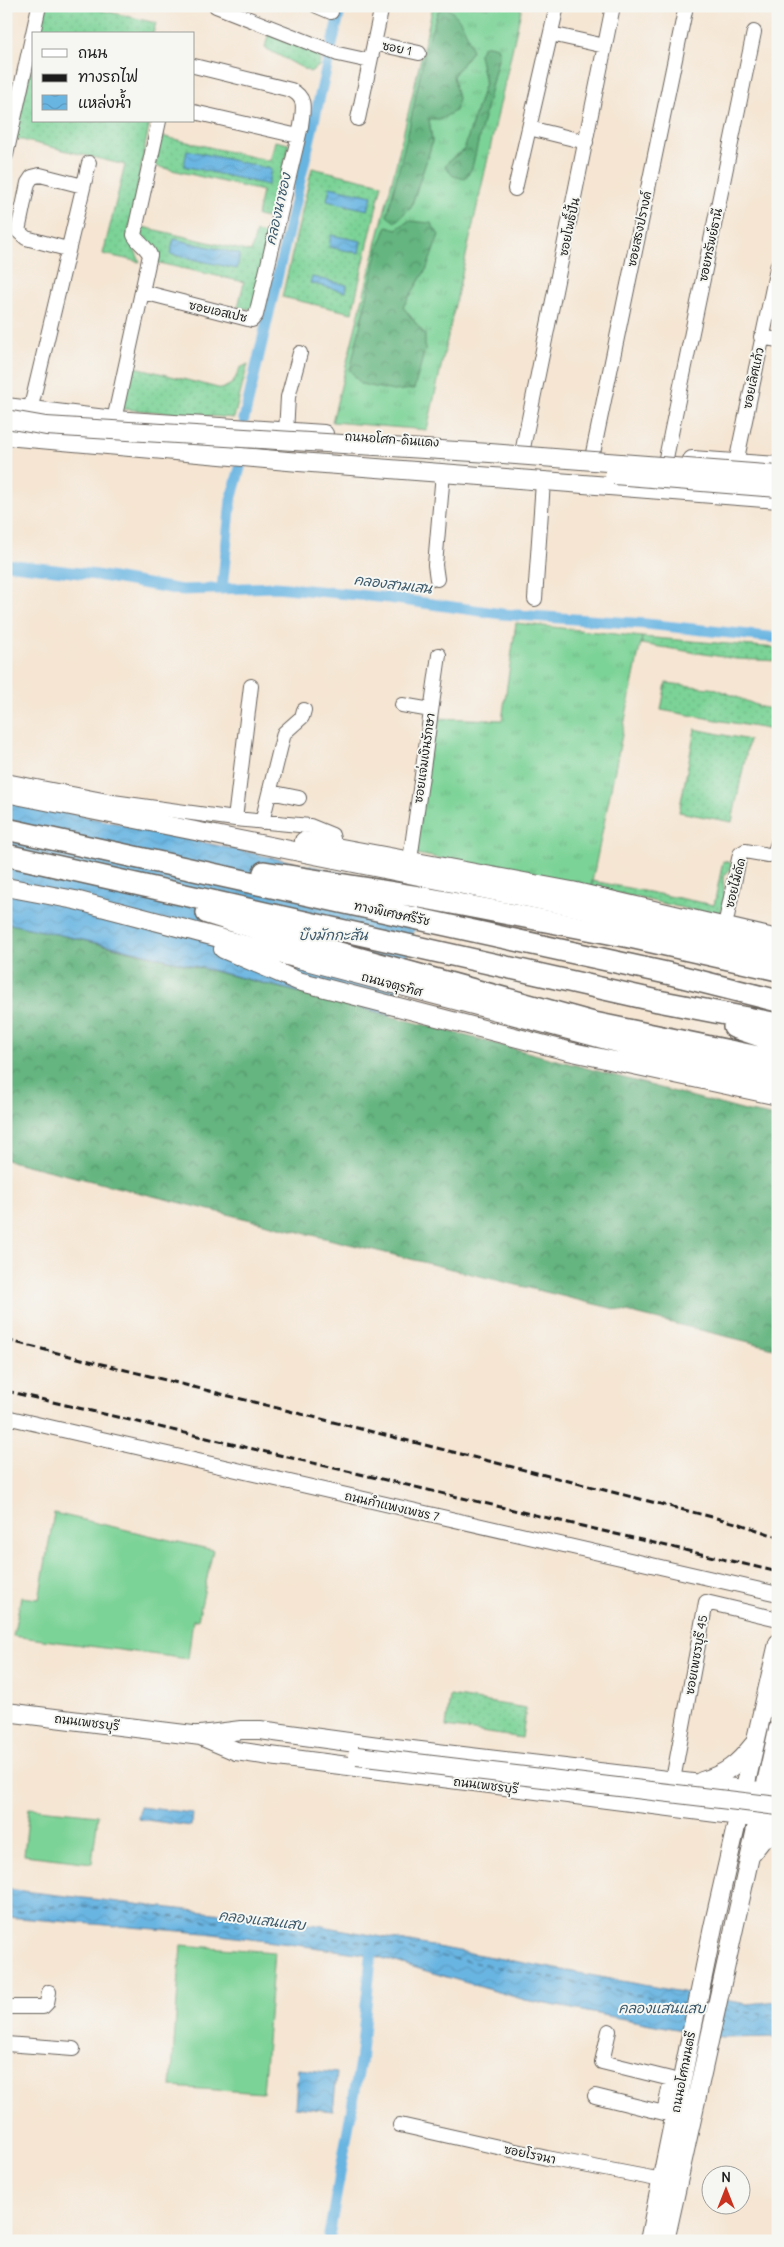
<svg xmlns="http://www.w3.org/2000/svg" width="784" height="2247" font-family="Delius,'Playpen Sans Thai',sans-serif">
	<defs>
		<pattern id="grass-tufts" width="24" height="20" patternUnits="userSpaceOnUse" patternTransform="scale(1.25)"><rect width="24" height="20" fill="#7cd397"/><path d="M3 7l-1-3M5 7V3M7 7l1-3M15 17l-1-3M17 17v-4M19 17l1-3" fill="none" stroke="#6bb582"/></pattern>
		<pattern id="forest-crowns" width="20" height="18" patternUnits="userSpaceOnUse" patternTransform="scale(1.25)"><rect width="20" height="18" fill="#65b580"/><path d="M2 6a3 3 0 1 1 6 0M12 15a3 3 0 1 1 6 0" fill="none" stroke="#529268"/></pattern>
		<pattern id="garden-dots" width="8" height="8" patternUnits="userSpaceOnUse" patternTransform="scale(1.25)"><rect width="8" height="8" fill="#7cd397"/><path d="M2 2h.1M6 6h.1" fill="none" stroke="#6bb582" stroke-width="1.8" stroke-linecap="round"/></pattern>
		<pattern id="water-waves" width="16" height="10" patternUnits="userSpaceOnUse" patternTransform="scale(1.25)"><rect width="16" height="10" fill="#69b5e2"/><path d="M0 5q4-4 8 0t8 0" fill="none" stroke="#5a9bc1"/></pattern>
	</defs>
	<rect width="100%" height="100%" fill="#f6f6f2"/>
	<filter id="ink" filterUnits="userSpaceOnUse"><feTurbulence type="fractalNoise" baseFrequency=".02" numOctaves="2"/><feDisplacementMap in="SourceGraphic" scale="10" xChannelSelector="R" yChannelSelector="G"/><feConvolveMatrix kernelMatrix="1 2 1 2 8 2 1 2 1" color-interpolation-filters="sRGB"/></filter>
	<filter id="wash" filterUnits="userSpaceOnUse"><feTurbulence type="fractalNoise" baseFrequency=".0096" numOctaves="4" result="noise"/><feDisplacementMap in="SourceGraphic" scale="20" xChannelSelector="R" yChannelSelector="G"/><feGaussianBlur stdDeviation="1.12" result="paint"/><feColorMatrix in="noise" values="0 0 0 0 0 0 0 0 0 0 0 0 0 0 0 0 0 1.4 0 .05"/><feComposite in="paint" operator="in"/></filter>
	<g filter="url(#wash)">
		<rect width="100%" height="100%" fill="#f5e5d2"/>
		<!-- grass -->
		<path fill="url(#grass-tufts)" stroke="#4c785a" fill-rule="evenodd" d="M433,6h89l-95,424 -95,-8 65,-261zM426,47l46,4 -19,25 5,23 -29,20 3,22 -2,9 -19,57 -2,-79zM479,54l20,1 -15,59 -31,62 -3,-16 14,-10 21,-67zM409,221l18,47 -24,39 22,28 -65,-12 27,-97 9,3z
			M516,623l126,14 -51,250 -175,-33 16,-136 70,2z"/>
		<!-- forest -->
		<path fill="url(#forest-crowns)" stroke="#40684e" d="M444,6c18,10 23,27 28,45l-19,25 5,23 -3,12 -14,8h-12l3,22 -2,9 -19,57 -16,15 -8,-6 22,-88 17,-81 12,-36z
			M489,45l8,2 2,7 -27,114 -7,11 -12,-3 -8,-10 5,-6 14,-10 21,-67 -6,-29 3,-7z
			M409,221l22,2 8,12 -12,33 -24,39 22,28v15l-11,39 -21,2 -32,-7 -11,-14 28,-121 9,-23 9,3z
			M6,923c250,55 496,122 743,189l29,5v232l-772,-189z"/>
		<!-- garden -->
		<path fill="url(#garden-dots)" stroke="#4c785a" d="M46,6h38l72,17 -3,11h-114z
			M269,31l52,22 -2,13 -9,6 -45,-24z
			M34,56v65h116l-22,113 12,28 -37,-8 22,-89 -111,-27z
			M161,136l109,25 5,-20 14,3 -17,75 -15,-3 5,-25 -107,-25z
			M312,168l70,16 -30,129 -70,-16z
			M143,227l108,25 5,-20 14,3 -17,75 -15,-3 6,-25 -90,-20 -14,-24z
			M248,364l-14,54 -113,-9 11,-43 90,23 11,-6 7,-15z
			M642,637l136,11v13l-42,-2 -95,-15z
			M666,683l51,6 44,18 17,3v21l-117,-21z
			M695,729l54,11 -17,82 -53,-10z
			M723,861l8,2v5l-8,10 2,18 -4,16 -8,3 -122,-28 2,-6 121,24z
			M450,1696l76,12 -4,30 -76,-11z"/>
		<!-- pitch -->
		<path fill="#7cd397" stroke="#4c785a" d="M54,1513l159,37 -15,70h-5l-5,39 -175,-23 8,-39 18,2z
			M29,1808l69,7 -6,48 -68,-8z
			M181,1945l93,7 -11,141 -92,-6z"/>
		<!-- water -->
		<path fill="url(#water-waves)" stroke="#42687f" d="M187,150l84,19 -3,16 -84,-19z
			M330,187l42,9 -4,14 -41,-9z
			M331,235l30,6 -2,12 -30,-6z
			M174,239l66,15 -3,15 -67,-15z
			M312,277l35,8 -1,7 -36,-9z
			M6,799l419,92 -34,124 -253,-63 -132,-29z
			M140,1807l52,6 -1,13 -53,-7z
			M6,1889l311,36 430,79 31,-3v36l-55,1 -198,-38 -153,-45 -167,-22 -199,-16z
			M298,2069l39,4 -4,38 -38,-4z"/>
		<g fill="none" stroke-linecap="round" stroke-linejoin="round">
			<!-- canal -->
			<path stroke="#69b5e2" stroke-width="11" d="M244,419l97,-413
				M6,564l90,11 85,15 95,-3 113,11 113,16 144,10 132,14
				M222,589l9,-89 9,-32
				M328,2241l32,-179 12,-113"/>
			<!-- ferry -->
			<path stroke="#3b596b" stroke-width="1" stroke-dasharray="6 5" stroke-linecap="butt" d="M6,1914l62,-10 191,23 126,18 303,60
				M724,2010l54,6"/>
		</g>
	</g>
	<g filter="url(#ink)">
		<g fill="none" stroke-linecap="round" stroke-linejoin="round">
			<!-- minor casing -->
			<g stroke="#68625c" stroke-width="16">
				<path id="minor" d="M216,6l122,48 32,7
					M317,6l14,6
					M551,34l54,12
					M374,43l45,10
					M194,112l104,24
					M358,119l24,-113
					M529,128l28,-122
					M6,155l33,-149
					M515,189l14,-61 57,14
					M67,249l-41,-11 -8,-7 10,-48 4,-6 8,-2 43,11
					M143,292l109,28 4,-5 45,-189c2,-17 6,-28 -10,-36l-97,-24
					M761,337l17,3
					M30,411l59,-248
					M114,420l36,-165c-4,-9 -12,-12 -16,-20l25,-114
					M286,432l2,-35 12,-44
					M523,448l90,-442
					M593,453l93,-447
					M666,458l88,-426
					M736,463l42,-199
					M437,579l-2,-14 8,-92
					M535,599l8,-117
					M402,705l29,5
					M6,781l107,21 122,17 75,7 22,9 3,11
					M270,792l29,6
					M235,819l16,-133
					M262,822l22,-89 18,-16 2,-7
					M410,860l29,-205
					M725,926l15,-72 5,-3 23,4 6,-1 4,-11
					M6,1417l772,177
					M673,1780l33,-178 72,17
					M6,2007h37l4,-4 2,-11
					M609,2031l-7,31 69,17 -7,34 11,3
					M6,2044l67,5
					M595,2096l69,17
					M400,2125l147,33 115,22"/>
			</g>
			<!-- major casing -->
			<g stroke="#68625c" stroke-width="20">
				<path id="major" d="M6,407l108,13 210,14
					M6,436l293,26 479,37
					M692,460l86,6
					M6,793l637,128 135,34
					M304,841l268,50 206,48
					M6,887l69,13 607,160 96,20
					M223,949l75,32 270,70 210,45
					M6,1712l203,25
					M198,1735l38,16 34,5 508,65
					M201,1735l40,-5h19l118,16 400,47
					M702,1781c24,-7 36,-17 51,-36
					M751,1854l11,-14 16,-10
					M649,2241l64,-314 65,-284
					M665,2241l113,-512"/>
			</g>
			<!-- highway casing -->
			<g stroke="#68625c" stroke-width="24">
				<path id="highway" d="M6,829l665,145 107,27
					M6,855l652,146 120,23
					M264,872l156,25 210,40 148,33
					M207,913l100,31 287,79 184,38
					M734,1027l44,15"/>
			</g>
			<!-- minor -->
			<use href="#minor" stroke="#fff" stroke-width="14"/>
			<!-- major -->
			<use href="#major" stroke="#fff" stroke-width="18"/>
			<!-- highway -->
			<use href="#highway" stroke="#fff" stroke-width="21"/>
			<!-- rail -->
			<path stroke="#1c1c1c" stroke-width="3" stroke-dasharray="8 4" stroke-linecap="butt" d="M6,1340l734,184 38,13
				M6,1391l772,181"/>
			<!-- major-bridge casing -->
			<g stroke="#68625c" stroke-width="20" stroke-linecap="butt">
				<path id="major-bridge" d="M6,419l40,7 444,27 288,22
					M614,475l164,13
					M357,1756l421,50"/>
			</g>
			<!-- major-bridge -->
			<use href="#major-bridge" stroke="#fff" stroke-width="18"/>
		</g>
	</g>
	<g text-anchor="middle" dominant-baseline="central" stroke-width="4" stroke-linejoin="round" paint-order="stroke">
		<!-- street labels -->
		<g font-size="12" fill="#1c1c1c" stroke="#f6f6f2">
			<text transform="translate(397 48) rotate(12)">ซอย 1</text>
			<text transform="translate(569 227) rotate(-78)">ซอยโพธิ์ปั้น</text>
			<text transform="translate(639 229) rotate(-78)">ซอยสรงปรางค์</text>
			<text transform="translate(710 245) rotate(-78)">ซอยทรัพย์ธานี</text>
			<text transform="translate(218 311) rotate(13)">ซอยเอสเปซ</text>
			<text transform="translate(753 378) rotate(-78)">ซอยเลิศแก้ว</text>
			<text transform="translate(392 439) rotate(4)">ถนนอโศก-ดินแดง</text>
			<text transform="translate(424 758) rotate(-82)">ซอยแจ่มเงินรักษา</text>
			<text transform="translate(735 883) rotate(-76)">ซอยไม้ดัด</text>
			<text transform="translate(392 913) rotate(12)">ทางพิเศษศรีรัช</text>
			<text transform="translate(392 984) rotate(15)">ถนนจตุรทิศ</text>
			<text transform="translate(392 1506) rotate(13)">ถนนกำแพงเพชร 7</text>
			<text transform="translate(696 1655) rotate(-80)">ซอยเพชรบุรี 45</text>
			<text transform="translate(87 1722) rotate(7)">ถนนเพชรบุรี</text>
			<text transform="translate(486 1785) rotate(7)">ถนนเพชรบุรี</text>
			<text transform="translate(683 2072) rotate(-79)">ถนนอโศกมนตรี</text>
			<text transform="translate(530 2154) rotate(12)">ซอยโรจนา</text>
		</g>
		<!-- water labels -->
		<g font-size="14" font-style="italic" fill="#3b596b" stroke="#f6f6f2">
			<text transform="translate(278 209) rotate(-77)">คลองนาซอง</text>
			<text transform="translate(393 584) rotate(7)">คลองสามเสน</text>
			<text x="333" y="935">บึงมักกะสัน</text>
			<text transform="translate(262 1920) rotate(7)">คลองแสนแสบ</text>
			<text x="662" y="2008">คลองแสนแสบ</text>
		</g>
	</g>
	<!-- margin -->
	<rect width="784" height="2247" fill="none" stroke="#f6f6f2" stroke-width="25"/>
	<!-- legend -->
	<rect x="32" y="32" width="162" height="90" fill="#f6f6f2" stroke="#9f9f9c"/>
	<rect x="42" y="49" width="25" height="8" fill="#ffffff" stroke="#9f9f9c"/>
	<text x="78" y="58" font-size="15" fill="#1c1c1c">ถนน</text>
	<rect x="42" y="74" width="25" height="8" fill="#1c1c1c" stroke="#9f9f9c"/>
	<text x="78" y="82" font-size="15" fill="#1c1c1c">ทางรถไฟ</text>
	<rect x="42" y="95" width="25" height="15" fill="url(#water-waves)" stroke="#9f9f9c"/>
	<text x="78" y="108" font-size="15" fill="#1c1c1c">แหล่งน้ำ</text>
	<!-- north arrow -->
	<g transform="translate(726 2190)"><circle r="24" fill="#f6f6f2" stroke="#9f9f9c"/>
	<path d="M0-4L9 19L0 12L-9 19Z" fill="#c8321e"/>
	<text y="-8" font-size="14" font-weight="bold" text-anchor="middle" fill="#1c1c1c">N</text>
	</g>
</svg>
